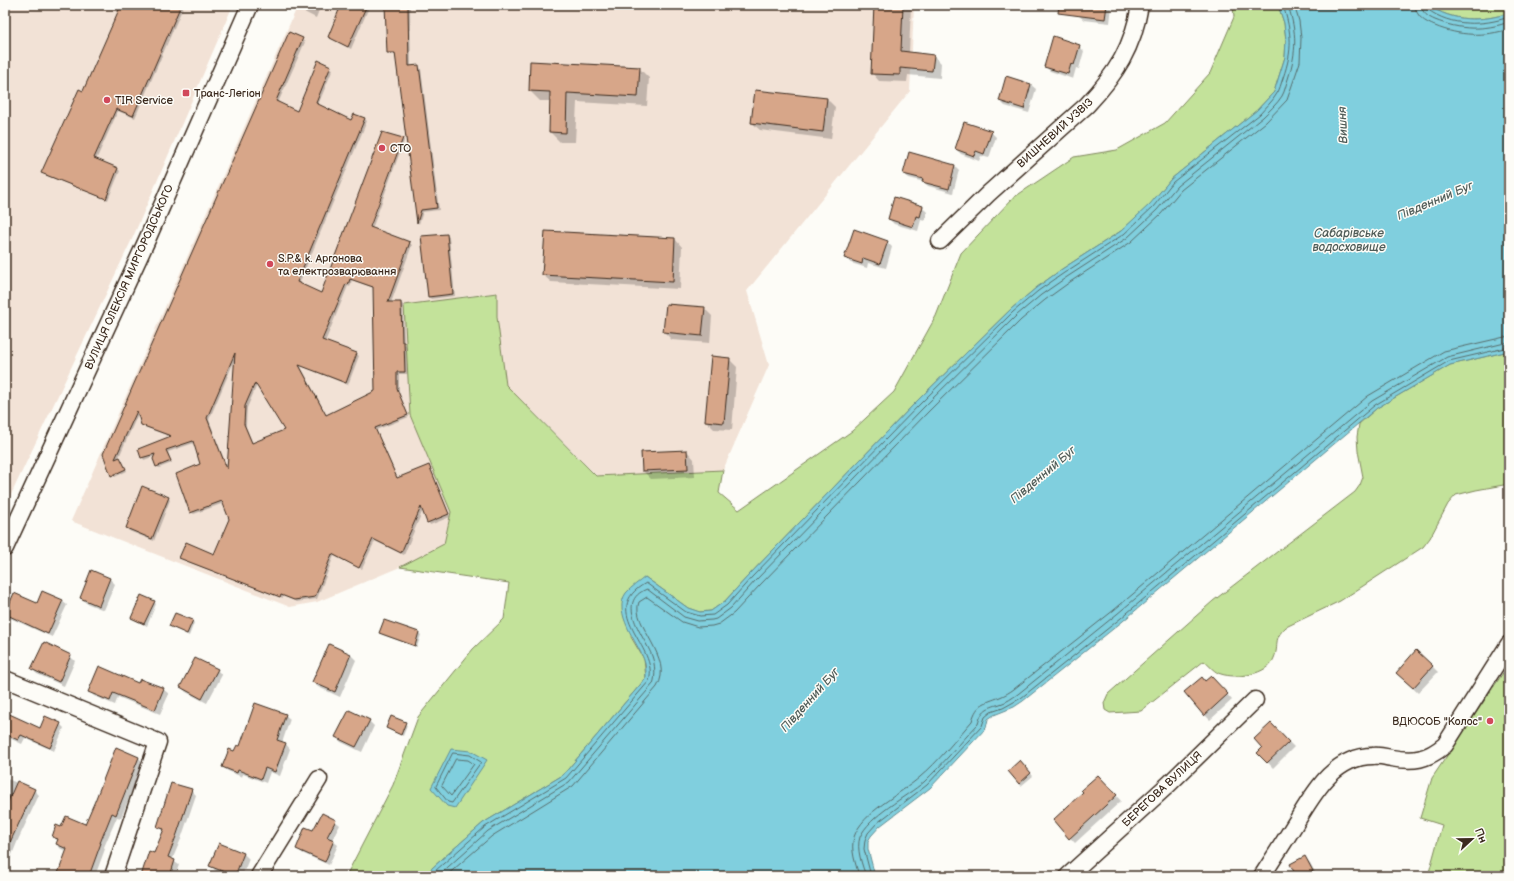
<svg xmlns="http://www.w3.org/2000/svg" width="1514" height="881" font-family="'Balsamiq Sans',sans-serif">
	<rect width="100%" height="100%" fill="#fdfcf7"/>
	<filter id="ink" filterUnits="userSpaceOnUse"><feTurbulence type="fractalNoise" baseFrequency=".025" numOctaves="2"/><feDisplacementMap in="SourceGraphic" scale="8" xChannelSelector="R" yChannelSelector="G"/><feConvolveMatrix kernelMatrix="1 2 1 2 8 2 1 2 1" color-interpolation-filters="sRGB"/></filter>
	<g filter="url(#ink)">
		<!-- built -->
		<path fill="#f2e2d6" d="M5,5h228l-100,232 -125,264h-3z
			M298,5h616l-4,86 -163,200 22,74 -46,105 -126,6 -91,-91 -9,-68v-24l-38,4 -49,118 41,97 -7,32 -44,23 -83,35 -27,5 -219,-86z"/>
		<!-- green -->
		<path fill="#c3e29a" stroke="#7f865c" d="M1233,5h45l6,18 2,17 -1,17 -11,35 -17,18 -86,69 -20,25 -30,27 -59,38 -26,19 -25,21 -94,92 -168,174 -24,26 -14,10 -12,1 -11,-4 -43,-31 -14,60 13,22 2,19 -83,97 -80,48 -51,45 -5,8h-81l47,-91 25,-68 55,-68 31,-30 5,-36 -109,-16 44,-23 7,-32 -41,-97 -6,-110 93,-12v24l9,68 90,91 127,-6 -4,23 20,17 113,-79 42,-39 42,-76 25,-63 52,-55 61,-41 43,-7 48,-27 45,-50 24,-56z
			M1428,5h81v8c-28,9 -56,9 -81,-8z
			M1509,351v133l-33,6 -20,5 -8,9 -18,34 -7,9 -83,54 -54,26c-14,13 -6,17 -12,31 -6,17 -38,21 -53,16 -6,-1 -12,-9 -17,-13l-63,50 -31,2 -5,-3 -1,-7 4,-9 105,-93 142,-109 5,-7 3,-8 -5,-26 -1,-14 2,-13 18,-16 73,-43z
			M1509,664v212h-81l14,-51 -22,-7 12,-40z"/>
		<!-- water -->
		<path fill="#80cfde" stroke="#648d91" d="M1278,5h150c25,17 53,17 81,8v338l-59,14 -73,43 -254,213 -100,80 -9,6 -20,8 -6,4 -2,9 -56,60 -50,38 -9,10 -3,5v8l7,27h-448l5,-8 51,-45 80,-48 83,-97c0,-6 0,-13 -2,-18 -6,-17 -32,-48 -18,-67 5,-6 13,-11 19,-16l43,31 12,4 11,-1 14,-10 24,-26 168,-174 94,-92 25,-21 26,-19 59,-38 29,-27 21,-25 86,-69 17,-18 11,-35 1,-17 -2,-17z
			M451,749l20,2 16,9 -32,48 -8,-2 -16,-18z"/>
		<!-- shadow -->
		<path fill="#0003" fill-rule="evenodd" d="M122,5h62l-49,113 -17,-7 -22,49 22,9 2,2 -12,29 -63,-25 -2,-2 41,-81z
			M305,5h16l-5,13 -14,-7z
			M342,5h28l-19,44 -22,-12z
			M386,5h24l1,62 7,-1 3,3 18,141 -16,2 -4,12 -1,-2 -22,-167h-6l-2,-3z
			M875,5h36l-2,48 25,3 7,7 -1,15 -32,-3 -1,7 -28,-1 -7,-8z
			M1080,5h31l1,1 -2,17 -26,-3 -6,-5z
			M1176,5h17v3z
			M290,33l15,9 -27,61 20,10 21,-51 14,7 -15,36 34,17 13,-3 2,2 -68,163 22,11 46,-64 2,1 34,-93 1,2 -32,88 37,13 3,3 -21,58h10l2,2 1,38 2,2 1,29h-8v18l10,25 -33,13 22,49 31,-13 2,3 19,48 -20,8 -7,-15 -19,45 -29,-14 -13,28 -28,-13 -17,43 -20,3 -14,-6v2l-100,-38 -3,-2 35,-3 16,-36 -7,-16 -30,11 -3,-2 10,-47 -7,-22 -26,9 4,11 -13,5 -2,-2 -2,-10 -11,4 -5,-10 32,-13 -26,-10 -3,-3 -4,-10 -19,43 3,3 5,11 -12,6 -3,-2 -8,-21zM352,280l22,8 2,104 -49,24 -27,-51 48,20 11,-29 -2,-2 -32,-12 23,-56 2,1zM235,359l-7,111 -19,-50zM257,385l28,45 -32,14 -7,-17 1,-19z
			M1079,46l5,5 -5,18 -3,-1 -3,11 -23,-8 -5,-5z
			M639,68l10,10 -2,28 -70,-4 -2,40h-15l-10,-10 1,-31h-11l-10,-10z
			M1030,84l6,5 -7,24 -24,-7 -5,-5z
			M827,99l8,8 -4,32 -71,-9 -8,-7z
			M991,132l5,5 -7,21 -8,-2 -2,5 -18,-7 -5,-5z
			M955,166l4,4 -6,23 -25,-7 -4,-4 -15,-4 -5,-4z
			M922,207l5,5 -2,9 -4,-1 -3,11 -24,-7 -5,-5z
			M446,235l3,2 6,59 -24,3 -2,-2z
			M675,239l7,8 -2,42 -129,-7 -8,-7z
			M887,242l5,5 -6,21 -18,-5 -1,5 -16,-5 -6,-5z
			M704,308l8,8 -2,27 -38,-3 -8,-8z
			M729,359l8,8 -5,63 -18,-1 -8,-8z
			M687,451l7,8 1,18 -44,2 -8,-8v-18z
			M168,498l2,2 -16,41 -25,-10 -2,-3z
			M91,572l19,7 5,5 -11,26 -18,-7 -5,-5z
			M62,601l5,4 -15,32 -42,-19 -4,-4 31,-10z
			M154,602l2,2 -9,22 -15,-8z
			M192,621l2,2 -5,13 -18,-10z
			M380,633h39l2,2 -4,12 -34,-12z
			M329,646l22,9 5,5 -16,37 -22,-10 -5,-5z
			M70,656l5,5 -11,25 -27,-12 -5,-5z
			M1433,667l5,5 -20,21 -16,-15z
			M217,670l5,5 -15,28 -21,-11 -5,-5z
			M1206,682h10l16,18 -22,20 -5,-5z
			M139,684l24,5 6,5 -9,20 -42,-17 -3,8 -21,-9 -5,-5z
			M5,713l35,17 20,-6 4,4 -10,23 -29,-13 -3,6 -17,-8z
			M285,715l5,4 -8,24 4,1 4,5 -10,27 -10,-4 -4,11 -23,-9 -1,3 -14,-6 -5,-4 18,-20z
			M369,721l5,5 -12,26 -21,-10 -5,-5z
			M405,723l2,3 -4,10 -16,-8z
			M1271,724l23,23 -21,21 -14,-15 5,-5z
			M138,757l5,5 -22,56 -4,-1 -13,30 1,2 -10,27h-37l9,-25 -6,-2 -4,-5 1,-3 -5,-5 8,-8 24,-3z
			M1022,764l11,12 -12,10 -2,-3z
			M5,778l29,12 5,5 -21,45 -9,22 -4,-2z
			M1103,781l18,20 -46,42 -21,-22z
			M191,790l5,5 -15,44 -9,21 7,5 -4,11h-29l18,-45 -6,-5z
			M335,821l5,4 -8,15 6,5 -9,20 -27,-12 -5,-5 16,-17z
			M244,854l5,5 -7,17h-14l-12,-5 -5,-5z
			M1305,857l5,6 7,13h-20z"/>
		<g fill="none" stroke-linecap="round" stroke-linejoin="round">
			<!-- shore -->
			<path stroke="#576c6b" stroke-width="1" d="M1415,5c1,12 10,17 20,21 24,10 50,11 74,3
				M1421,5c1,8 7,12 14,15 25,10 49,11 74,2
				M1426,5l1,4c24,18 56,17 82,8
				M453,753l17,2 11,7 -29,41 -4,-1 -12,-15z
				M456,759l12,1 6,4 -23,32 -9,-10z
				M432,876l3,-5 50,-44 81,-49 83,-97c11,-34 -53,-70 -3,-98l40,29 14,4 13,-1 14,-10 25,-28 168,-173 93,-92 25,-21 26,-18 60,-39 29,-27 20,-25 87,-68c5,-6 12,-12 16,-19 4,-5 5,-12 7,-17 10,-29 9,-44 0,-73
				M438,876l50,-45 81,-49 84,-98c3,-8 2,-20 -1,-28 -7,-19 -38,-54 -5,-67l37,28 14,4 14,-1 4,-1 15,-11 24,-27 168,-173 94,-93 24,-20 26,-18 60,-39 30,-28 20,-24 86,-69c6,-6 14,-13 19,-21 3,-5 4,-12 6,-17 9,-29 9,-45 0,-74
				M446,876l46,-40 81,-50 84,-99c18,-29 -27,-63 -18,-85l8,-5 35,25 16,5 14,-1 7,-2 15,-11 26,-28 168,-173 93,-92 24,-20 25,-18 61,-40 30,-28 20,-24 85,-68 21,-22 13,-38 1,-24 -2,-17 -5,-16
				M859,876c-3,-12 -9,-26 -5,-39 8,-25 47,-43 66,-60 18,-15 36,-38 52,-56 5,-18 13,-18 28,-24 5,-2 10,-5 14,-8l100,-79 254,-214 76,-45 65,-15
				M866,876c-4,-11 -10,-27 -6,-39 9,-21 46,-40 64,-55 18,-17 37,-40 54,-58 4,-15 9,-16 22,-20 7,-2 12,-6 18,-10l99,-80 255,-213 75,-44 62,-15
				M871,876l-7,-27 1,-9 3,-7 9,-10 50,-38 55,-59 3,-9 6,-5 12,-4 18,-10 100,-80 254,-213 74,-44 60,-14"/>
		</g>
		<!-- building -->
		<path fill="#d7a689" stroke="#3b2a1e" fill-rule="evenodd" d="M121,5h60l-48,111 -17,-7 -22,49 24,10 -12,31 -65,-26 38,-84 4,2z
			M341,5h26l-19,42 -20,-10z
			M385,5h23l1,61 10,-1 18,143 -16,2 -4,13 -22,-170h-8z
			M874,5h29l-2,46 33,4 -2,16 -32,-3v7l-29,-1z
			M1059,5h48l-2,14 -47,-6z
			M289,32l14,6 -27,63 21,10 21,-51 13,6 -15,37 35,17 3,-6 11,4 -68,164 24,11 61,-161 21,6 -33,89 40,15 -22,60h13l1,40h2l1,30h-8v17l11,26 -33,13 22,50 32,-13 20,49 -22,9 -6,-16 -20,46 -28,-14 -14,29 -27,-14 -17,43 -21,3 -13,-5 -1,2 -101,-39 7,-16 28,12 15,-35 -7,-18 -32,12 -14,-39 24,-10 -7,-23 -27,9 5,11 -15,6 -3,-8 2,-5 -14,4 -3,-9 33,-13 -30,-11 -4,-14 -22,48 5,-2 6,12 -15,7 -8,-22zM350,279l23,8 2,104 -49,24 -27,-50 47,18 11,-30 -35,-13 24,-56 2,1zM235,353l-8,116 -20,-51zM255,383l29,47 -32,13 -8,-19 1,-18z
			M1053,36l27,9 -6,20 -3,-1 -3,10 -24,-7z
			M530,61l110,6 -2,30 -71,-4 -1,40 -17,-1 1,-40 -21,-1z
			M1006,76l25,8 -7,25 -25,-8z
			M755,90l72,8 -4,34 -72,-9z
			M964,122l28,9 -8,23 -8,-3 -2,5 -19,-7z
			M909,152l46,13 -6,24 -27,-7 1,-3 -20,-5z
			M894,197l29,9 -3,11 -4,-1 -3,11 -25,-8z
			M854,229l34,12 -8,23 -17,-6 -1,6 -18,-6z
			M545,231l130,7 -2,44 -131,-7z
			M447,234l6,60 -25,3 -7,-61z
			M666,304l39,3 -3,29 -39,-4z
			M711,356l19,2 -6,65 -19,-2z
			M687,450l1,19 -46,2 -1,-19z
			M142,486l27,11 -17,42 -26,-11z
			M91,570l19,8 -11,28 -19,-8z
			M42,591l21,9 -15,34 -43,-20 9,-21 23,10z
			M141,595l14,6 -11,23 -13,-6z
			M175,613l18,7 -6,14 -18,-8z
			M384,620l35,12 -4,14 -36,-13z
			M44,642l27,13 -12,27 -28,-13z
			M329,644l22,10 -16,38 -23,-10z
			M1416,650l17,16 -20,22 -17,-15z
			M195,658l23,11 -16,30 -22,-12z
			M99,666l39,17 2,-4 24,9 -9,22 -42,-17 -3,8 -22,-9z
			M1211,676l17,18 -24,22 -20,-24 18,-15 3,4z
			M255,703l31,11 -9,26 9,3 -11,29 -10,-4 -4,11 -23,-9 -1,3 -15,-6 7,-18 5,2 3,-6 3,1z
			M349,710l21,10 -14,27 -21,-10z
			M5,712l35,16 5,-12 16,7 -11,25 -29,-13 -3,5 -13,-6z
			M391,716l15,6 -5,13 -15,-7z
			M1271,723l18,19 -22,21 -10,-10 5,-5 -8,-9z
			M116,747l23,10 -23,58 -4,-2 -12,30h1l-12,33h-32l10,-27 -11,-5 2,-5 -6,-2 4,-12 5,2 5,-11 19,8 10,-23z
			M1020,760l11,13 -12,11 -11,-13z
			M1098,775l19,20 -48,44 -16,-19 30,-28 -2,-2z
			M17,781l18,8 -30,64v-45z
			M171,783l21,6 -15,45 -9,23 7,3 -5,16h-29l8,-25 5,2 10,-24 -7,-2z
			M322,813l14,7 -9,17 7,3 -9,22 -29,-13 9,-22 8,3z
			M219,843l25,10 -9,23 -26,-10z
			M1305,856l8,15 -8,5h-9l-6,-12z"/>
		<g fill="none" stroke-linecap="round" stroke-linejoin="round">
			<!-- minor casing -->
			<g stroke="#3b2a1e" stroke-width="19">
				<path id="minor" d="M940,241l48,-47 99,-89c29,-31 46,-57 53,-100
					M5,548l141,-306 104,-237
					M5,679l153,63 -45,134
					M259,876l60,-97
					M1068,876l101,-92 86,-84
					M1262,876c11,-17 22,-34 33,-52 18,-29 38,-68 78,-68 6,-1 13,1 18,2 23,4 36,2 54,-13l64,-101"/>
			</g>
			<!-- minor -->
			<use href="#minor" stroke="#fdfcf7" stroke-width="16"/>
		</g>
	</g>
	<!-- markers -->
	<g fill="#d1495b" stroke="#fdfcf7" stroke-width="1.5">
		<rect x="182" y="89" width="8" height="8" rx="2"/>
		<circle cx="107" cy="100" r="4"/>
		<circle cx="382" cy="148" r="4"/>
		<circle cx="270" cy="264" r="4"/>
		<circle cx="1490" cy="721" r="4"/>
	</g>
	<g text-anchor="middle" dominant-baseline="central" stroke-width="3" stroke-linejoin="round" paint-order="stroke">
		<!-- poi labels -->
		<g font-size="11" fill="#3b2a1e" stroke="#fdfcf7" text-anchor="start">
			<text x="194" y="93">Транс-Легіон</text>
			<text x="115" y="100">TIR Service</text>
			<text x="390" y="148">СТО</text>
			<text x="278" y="258">S.P.&amp; k. Аргонова<tspan x="278" dy="13">та електрозварювання</tspan></text>
			<text x="1482" y="721" text-anchor="end">ВДЮСОБ "Колос"</text>
		</g>
		<!-- street labels -->
		<g font-size="11" fill="#3b2a1e" stroke="#fdfcf7">
			<text transform="translate(1055 133) rotate(-42)">ВИШНЕВИЙ УЗВІЗ</text>
			<text transform="translate(129 277) rotate(-66)">ВУЛИЦЯ ОЛЕКСІЯ МИРГОРОДСЬКОГО</text>
			<text transform="translate(1162 789) rotate(-43)">БЕРЕГОВА ВУЛИЦЯ</text>
		</g>
		<!-- water labels -->
		<g font-size="12" font-style="italic" fill="#505c58" stroke="#fdfcf7">
			<text transform="translate(1343 125) rotate(-92)">Вишня</text>
			<text transform="translate(1435 201) rotate(-23)">Південний Буг</text>
			<text x="1349" y="233">Сабарівське<tspan x="1349" dy="14">водосховище</tspan></text>
			<text transform="translate(1043 475) rotate(-40)">Південний Буг</text>
			<text transform="translate(810 700) rotate(-48)">Південний Буг</text>
		</g>
	</g>
	<!-- margin -->
	<rect width="1514" height="881" fill="none" stroke="#fdfcf7" stroke-width="20"/>
	<rect x="10" y="10" width="1494" height="861" fill="none" stroke="#3b2a1e" stroke-width="1.5" filter="url(#ink)"/>
	<!-- north arrow -->
	<g transform="translate(1472 839) rotate(68)" stroke="#fdfcf7" stroke-width="3" paint-order="stroke">
	<path d="M0-3L7 15L0 10L-7 15Z" fill="#3b2a1e"/>
	<text y="-6" font-size="11" font-weight="bold" text-anchor="middle" fill="#3b2a1e">Пн</text>
	</g>
</svg>
